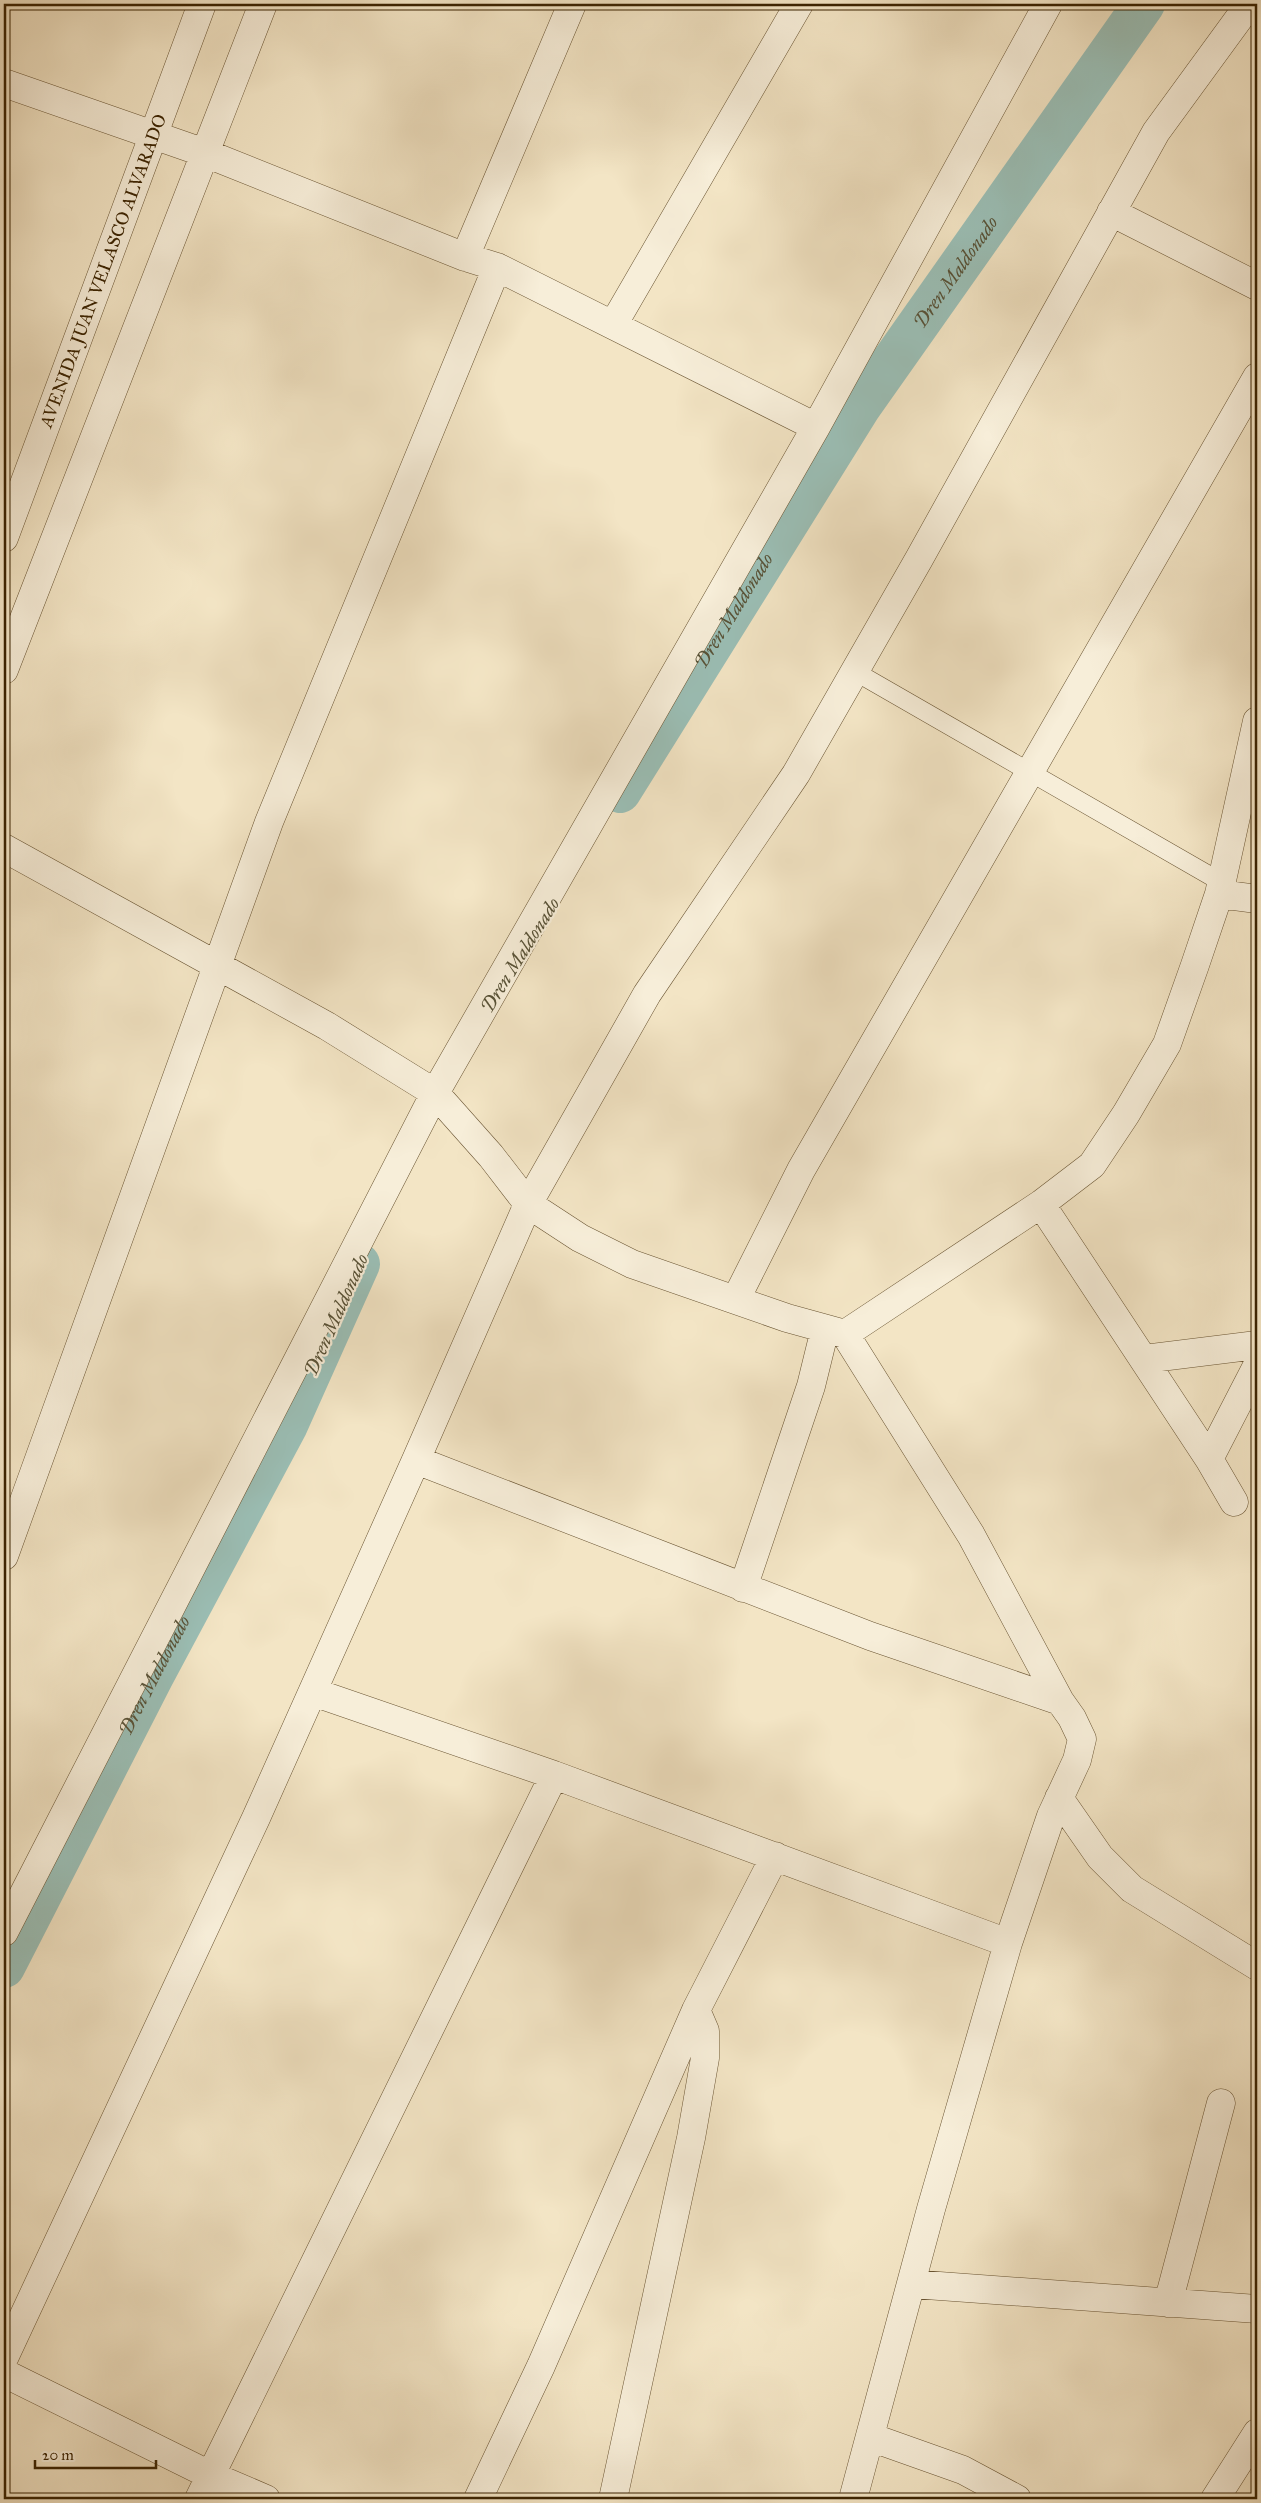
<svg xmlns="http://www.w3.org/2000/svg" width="1261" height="2503" font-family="'IM FELL Great Primer',serif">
	<rect width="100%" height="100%" fill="#f3e5c5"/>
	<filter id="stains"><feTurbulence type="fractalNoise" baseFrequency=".004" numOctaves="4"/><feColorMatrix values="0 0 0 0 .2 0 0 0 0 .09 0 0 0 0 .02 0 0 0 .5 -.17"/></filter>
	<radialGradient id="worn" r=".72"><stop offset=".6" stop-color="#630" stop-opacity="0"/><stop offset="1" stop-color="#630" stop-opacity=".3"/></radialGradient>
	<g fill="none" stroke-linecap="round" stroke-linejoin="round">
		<!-- canal -->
		<g stroke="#9bbfb6" stroke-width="42">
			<path id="s1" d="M620,792l240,-385 284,-403"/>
			<path id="s2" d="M4,1967l149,-291 134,-251 72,-161"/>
		</g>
		<!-- service casing -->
		<g stroke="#695432" stroke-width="19">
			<path id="service" d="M854,671l367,211"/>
		</g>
		<!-- minor casing -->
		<g stroke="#695432" stroke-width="29">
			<path id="minor" d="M4,83l201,70 260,104 32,10 319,160
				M1111,212l146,74
				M465,257l107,-253
				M613,325l186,-321
				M4,670l259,-666
				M4,848l323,178 108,67 56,63 37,48 52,34 52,26 155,54 58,16 126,201 89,166 12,17 10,21 -5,21 -26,56 -43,127 -77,266 -78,290
				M1219,894l38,5
				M1041,1204l168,255 25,43
				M736,1299l65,-129 456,-793
				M845,1334l196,-130 51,-39 34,-51 41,-70 28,-79 24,-71 38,-173
				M1144,1359l113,-14
				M1209,1459l48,-93
				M416,1460l454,176 190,65
				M4,1556l265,-734 228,-555
				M743,1588l68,-202 14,-57
				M313,1692l241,83 454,168
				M1059,1798l41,59 32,32 125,77
				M4,1932l431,-839 381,-666 232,-423
				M912,2284l345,25
				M1168,2303l53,-200
				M4,2358l252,-540 160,-358 112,-256 119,-210 149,-220 123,-215 237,-427 92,-126
				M4,2373l206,102 56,24
				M870,2437l93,33 54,29
				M199,2499l355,-724
				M478,2499l63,-133 155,-356 79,-154
				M613,2499l78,-361 14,-80v-27l-9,-21
				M1215,2499l42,-66"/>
		</g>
		<!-- tertiary casing -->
		<g stroke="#695432" stroke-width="29">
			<g id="tertiary">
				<path id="s3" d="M4,538l198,-534"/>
			</g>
		</g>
		<!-- service -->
		<use href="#service" stroke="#f7eed9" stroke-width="18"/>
		<!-- minor -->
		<use href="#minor" stroke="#f7eed9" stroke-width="28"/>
		<!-- tertiary -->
		<use href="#tertiary" stroke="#f7eed9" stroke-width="28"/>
	</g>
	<g text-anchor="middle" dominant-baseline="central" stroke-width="4.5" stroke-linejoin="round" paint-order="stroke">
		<!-- street labels -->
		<g font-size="18" fill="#3b2301" stroke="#f7eed9">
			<text stroke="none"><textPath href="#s3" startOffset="285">AVENIDA JUAN VELASCO ALVARADO</textPath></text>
		</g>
		<!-- water labels -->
		<g font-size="19" font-style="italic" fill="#585237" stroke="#f7eed9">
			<text stroke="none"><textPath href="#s1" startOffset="619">Dren Maldonado</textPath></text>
			<text stroke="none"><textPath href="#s1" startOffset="214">Dren Maldonado</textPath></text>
			<text transform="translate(520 955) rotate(-58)">Dren Maldonado</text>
			<text transform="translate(336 1315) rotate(-66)">Dren Maldonado</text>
			<text stroke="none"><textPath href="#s2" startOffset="328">Dren Maldonado</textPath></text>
		</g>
	</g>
	<!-- margin -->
	<rect width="1261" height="2503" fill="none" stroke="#f3e5c5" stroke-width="20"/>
	<rect x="5" y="5" width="1251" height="2493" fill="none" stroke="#3b2301" stroke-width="2.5"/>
	<rect x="10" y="10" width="1241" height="2483" fill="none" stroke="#3b2301"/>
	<!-- scale -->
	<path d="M35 2460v8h121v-8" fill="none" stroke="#3b2301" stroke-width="2.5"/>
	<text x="42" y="2460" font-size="15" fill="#3b2301" stroke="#f7eed9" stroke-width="4" paint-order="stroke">20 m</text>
	<rect width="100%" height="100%" filter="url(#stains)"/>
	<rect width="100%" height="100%" fill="url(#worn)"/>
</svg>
